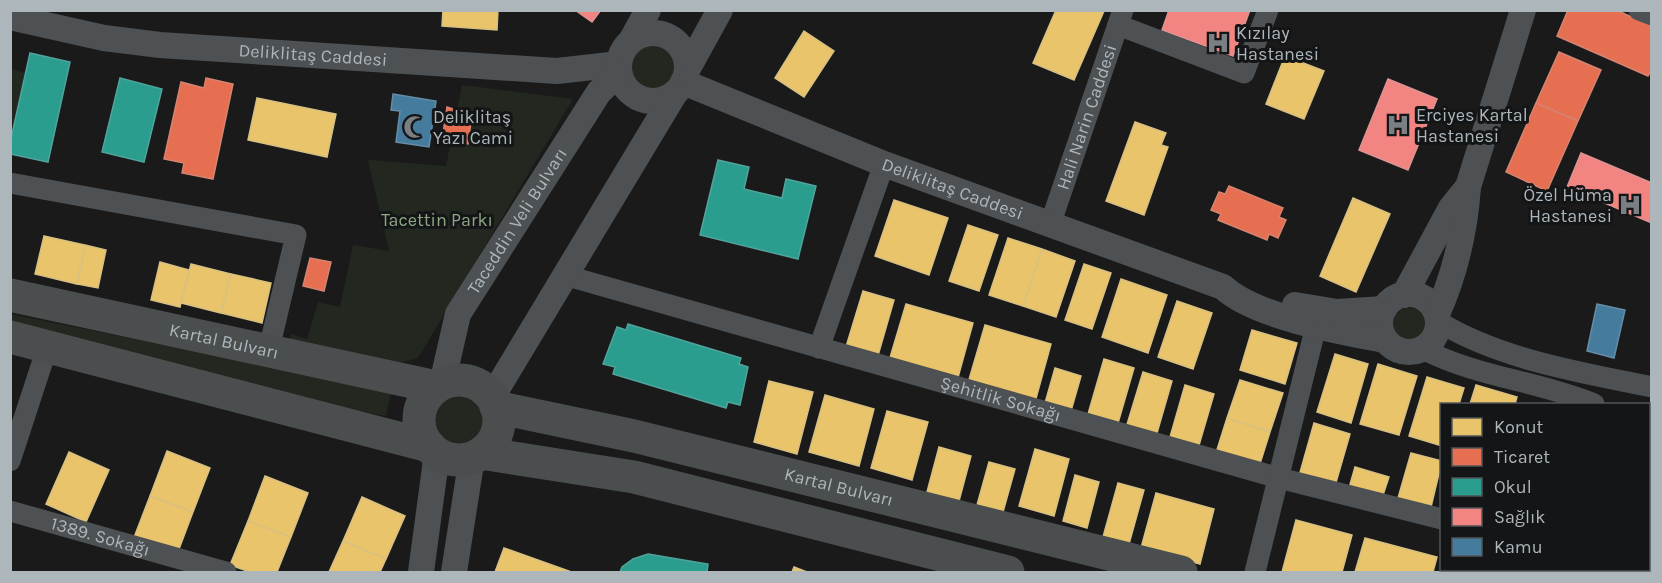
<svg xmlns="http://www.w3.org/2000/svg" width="1662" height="583" font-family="Karla,sans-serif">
	<rect width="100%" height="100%" fill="#1a1a1a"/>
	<!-- green -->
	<path fill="#222820" d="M630 67a23 23 0 1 1 46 0a23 23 0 1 1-46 0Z
		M11,69l15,4 -15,70z
		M462,85l111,14 -155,259 -28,7 -103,-13 4,-18 16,5 11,-37 22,5 13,-62 36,6 -21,-91 78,6z
		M1391 326a18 18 0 1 1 36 0a18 18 0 1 1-36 0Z
		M10,314l381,77 -5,25 -178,-34 -197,-56z
		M431 420a27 27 0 1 1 54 0a27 27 0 1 1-54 0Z"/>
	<!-- homes -->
	<path fill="#e9c46a" stroke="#d7c082" stroke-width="1.5" d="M443,10h55l-1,20 -55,-4z
		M1056,10l48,1 -30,69 -41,-17z
		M804,31l30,20 -30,46 -29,-19z
		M1285,56l39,15 -20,48 -38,-15z
		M257,98l79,16 -9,43 -79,-17z
		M1135,122l31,11 -5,12 7,2 -24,68 -38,-14z
		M1353,198l37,16 -34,78 -36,-16z
		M894,200l54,18 -19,57 -54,-19z
		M968,225l30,10 -19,56 -30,-10z
		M44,236l41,9 -8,39 -42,-10z
		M1008,238l34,11 -19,57 -34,-11z
		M85,245l21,5 -8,38 -21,-4z
		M1042,249l33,12 -19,56 -33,-11z
		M160,262l29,8 -9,37 -29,-7z
		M191,264l40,10 -10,39 -40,-10z
		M1084,264l27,9 -19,56 -27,-9z
		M231,274l40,9 -9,40 -41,-10z
		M1121,279l46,16 -19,58 -46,-16z
		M863,291l31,9 -17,59 -32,-9z
		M1177,301l35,12 -19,56 -35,-12z
		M906,304l67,19 -16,58 -68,-20z
		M985,325l66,19 -16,58 -67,-19z
		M1252,330l45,13 -12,41 -45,-14z
		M1335,354l33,10 -17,59 -34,-11z
		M1104,359l30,9 -18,62 -30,-9z
		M1378,364l39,12 -18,59 -39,-11z
		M1055,368l26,8 -12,42 -26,-8z
		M1143,372l29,9 -17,59 -30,-9z
		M1427,377l37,11 -5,16h-17v42l-33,-10z
		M1240,380l43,13 -13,39 -43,-14z
		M769,381l44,11 -16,62 -43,-12z
		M1185,385l29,9 -17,58 -29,-8z
		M1476,385l41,12 -2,7h-45z
		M825,395l49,14 -15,57 -50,-14z
		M887,411l41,11 -16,58 -41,-12z
		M1227,418l43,14 -12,38 -43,-14z
		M1314,423l36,11 -15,52 -36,-10z
		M939,447l32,9 -12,45 -32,-9z
		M1035,449l34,10 -15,57 -35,-10z
		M167,451l43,17 -17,44 -43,-16z
		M69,452l40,18 -23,52 -40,-18z
		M1411,453l31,8 -11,46 -33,-9z
		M989,462l26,7 -12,43 -26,-7z
		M1355,467l34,10 -7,21 -33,-10z
		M1075,475l24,7 -12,46 -24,-7z
		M265,476l43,17 -17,44 -43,-16z
		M1118,483l26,7 -15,54 -26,-7z
		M1156,493l58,16 -14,55 -59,-16z
		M150,496l43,16 -17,45 -43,-17z
		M362,497l43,19 -19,43 -43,-18z
		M1296,520l56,15 -10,37h-60z
		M248,521l43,16 -14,35h-27l-20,-7z
		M1365,538l72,19 -4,15h-78z
		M343,541l43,18 -6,13h-51z
		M504,548l65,23 -1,1h-73z
		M794,567l13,5h-15z
		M1448,570h37l-1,2h-37z"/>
	<!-- shops -->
	<path fill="#e76f51" stroke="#d58471" stroke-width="1.5" d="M1568,10h48l36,16v43l-4,7 -91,-40z
		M1559,52l42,18 -23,51 -42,-18z
		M206,78l27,6 -20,95 -31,-6 2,-10 -20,-4 17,-77 23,6z
		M1536,103l42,18 -31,70 -41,-19z
		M447,107l25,8 -4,29 -26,-4z
		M1229,186l54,22 -4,9 7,3 -8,18 -9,-4 -2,6 -49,-20 3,-6 -10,-4 8,-18 6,2z
		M310,258l21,4 -7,29 -21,-5z"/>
	<!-- schools -->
	<path fill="#2a9d8f" stroke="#51a49c" stroke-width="1.5" d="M30,53l40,9 -22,100 -38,-8v-11z
		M120,78l42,11 -18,73 -42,-10z
		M718,160l31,7 -5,22 38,9 4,-19 30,7 -18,73 -98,-24z
		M628,324l113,34 -2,6 9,3 -8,38 -12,-3 -2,6 -113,-34 2,-7 -12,-3 14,-37 9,3z
		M648,554l60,10 -1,8h-87l2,-5 11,-8z"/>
	<!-- health -->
	<path fill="#f28482" stroke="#dd9393" stroke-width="1.5" d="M575,10h26l-9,12z
		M1169,10h81l-17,46 -71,-26z
		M1388,79l49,20 -29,71 -49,-20z
		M1581,153l71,30v40l-85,-36z"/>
	<!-- public -->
	<path fill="#457b9d" stroke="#648da6" stroke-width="1.5" d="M393,94l43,7 -7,46 -33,-5 4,-31 -9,-1z
		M1597,304l28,6 -11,48 -27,-7z"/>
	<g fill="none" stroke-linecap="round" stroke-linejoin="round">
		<!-- minor -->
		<g stroke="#4e5153" stroke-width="21">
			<path d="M1639,10l13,5"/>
			<path d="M1118,25l126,48 24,-63"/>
			<path d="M10,183l286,52 -28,118"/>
			<path id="s1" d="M1050,225l73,-215"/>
			<path id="s2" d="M564,275l715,203 163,41"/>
			<path d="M1439,322c63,38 141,50 213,65"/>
			<path d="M819,348l65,-184"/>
			<path d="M1423,349c53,28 116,32 171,55"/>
			<path d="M10,461l38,-116"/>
			<path id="s3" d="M10,511l216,61"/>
			<path d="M1255,572l61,-246"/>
		</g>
		<!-- tertiary -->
		<g stroke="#4e5153" stroke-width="26">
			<path id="s4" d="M10,17l94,21 56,7 397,26 62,-7"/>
			<circle cx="653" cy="67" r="34"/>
			<path d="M631,41l17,-31"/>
			<path d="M687,70l33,-60"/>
			<path id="s5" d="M683,82l201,82 339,123c32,30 119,45 162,53"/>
			<circle cx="1409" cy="323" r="29"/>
			<path d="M1404,295l47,-87 17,-21"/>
			<path d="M1295,305l42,7 47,-3"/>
			<path d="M1437,314c18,-40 28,-85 31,-127l55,-177"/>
			<path id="s6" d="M442,384l16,-70 141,-222 20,-19"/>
			<path d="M492,397l183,-304"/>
			<path d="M421,572l16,-119"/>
			<path d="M454,572l18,-115"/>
		</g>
		<!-- primary -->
		<g stroke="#4b4e4f" stroke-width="33">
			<path id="s7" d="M10,295l426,92"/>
			<path d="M10,337l419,109"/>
			<circle cx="459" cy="420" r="40"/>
			<path id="s8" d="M496,407l138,29 547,136"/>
			<path d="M481,453l153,24 374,95"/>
			<path d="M1648,463l4,-7"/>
			<path d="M1648,557l4,-8"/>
			<path d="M1600,572l1,-2"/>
		</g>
	</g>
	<!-- icons -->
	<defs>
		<g id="hospital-bare" transform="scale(1.8)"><path d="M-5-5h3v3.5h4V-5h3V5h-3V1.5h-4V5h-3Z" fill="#797f83" stroke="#141517" stroke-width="2.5" paint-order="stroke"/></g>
		<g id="mosque-bare" transform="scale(1.8)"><path d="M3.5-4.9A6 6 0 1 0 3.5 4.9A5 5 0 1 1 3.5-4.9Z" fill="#797f83" stroke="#141517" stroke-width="2.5" paint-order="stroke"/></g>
	</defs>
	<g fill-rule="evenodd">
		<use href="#hospital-bare" x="1218" y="43"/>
		<use href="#hospital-bare" x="1398" y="125"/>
		<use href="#mosque-bare" x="415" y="127"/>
		<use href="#hospital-bare" x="1630" y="205"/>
	</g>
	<g text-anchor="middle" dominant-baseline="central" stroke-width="6" stroke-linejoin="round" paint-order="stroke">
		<!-- poi labels -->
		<g font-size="18" fill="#acb6bb" stroke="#141517" text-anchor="start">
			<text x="1236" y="33">Kızılay<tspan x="1236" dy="21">Hastanesi</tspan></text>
			<text x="1416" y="115">Erciyes Kartal<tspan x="1416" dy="21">Hastanesi</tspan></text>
			<text x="433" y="117">Deliklitaş<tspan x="433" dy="21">Yazı Cami</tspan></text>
			<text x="1612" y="195" text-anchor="end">Özel Hüma<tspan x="1612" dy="21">Hastanesi</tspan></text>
		</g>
		<!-- street labels -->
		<g font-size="18" fill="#acb6bb" stroke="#141517">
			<text stroke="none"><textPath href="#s4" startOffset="306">Deliklitaş Caddesi</textPath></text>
			<text stroke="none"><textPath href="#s1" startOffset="114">Hali Narin Caddesi</textPath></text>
			<text stroke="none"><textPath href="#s5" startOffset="290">Deliklitaş Caddesi</textPath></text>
			<text stroke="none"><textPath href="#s6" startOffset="182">Taceddin Veli Bulvarı</textPath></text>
			<text stroke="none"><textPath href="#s7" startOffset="219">Kartal Bulvarı</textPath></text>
			<text stroke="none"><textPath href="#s2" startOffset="454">Şehitlik Sokağı</textPath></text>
			<text stroke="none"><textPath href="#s8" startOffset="352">Kartal Bulvarı</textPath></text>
			<text stroke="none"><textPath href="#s3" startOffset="94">1389. Sokağı</textPath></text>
		</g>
		<!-- park labels -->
		<g font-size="18" fill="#8ea683" stroke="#141517">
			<text x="437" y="220">Tacettin Parkı</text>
		</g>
	</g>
	<!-- border -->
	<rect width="1662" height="583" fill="none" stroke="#acb6bb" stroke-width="24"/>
	<!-- legend -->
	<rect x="1440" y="403" width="210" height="168" fill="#141517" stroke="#515559" stroke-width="1.5"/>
	<rect x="1452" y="418" width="30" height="18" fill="#e9c46a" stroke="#515559" stroke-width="1.5"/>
	<text x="1494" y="433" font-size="18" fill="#acb6bb">Konut</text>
	<rect x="1452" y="448" width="30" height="18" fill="#e76f51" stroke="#515559" stroke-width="1.5"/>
	<text x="1494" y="463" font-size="18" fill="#acb6bb">Ticaret</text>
	<rect x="1452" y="478" width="30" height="18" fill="#2a9d8f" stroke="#515559" stroke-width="1.5"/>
	<text x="1494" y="493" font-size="18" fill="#acb6bb">Okul</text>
	<rect x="1452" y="508" width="30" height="18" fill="#f28482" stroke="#515559" stroke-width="1.5"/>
	<text x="1494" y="523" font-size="18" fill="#acb6bb">Sağlık</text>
	<rect x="1452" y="538" width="30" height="18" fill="#457b9d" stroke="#515559" stroke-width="1.5"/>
	<text x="1494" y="553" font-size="18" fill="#acb6bb">Kamu</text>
</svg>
